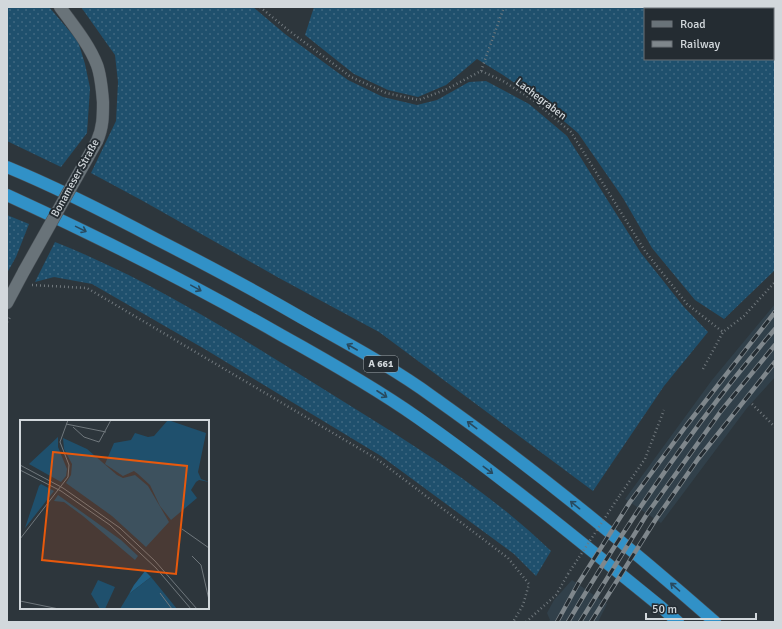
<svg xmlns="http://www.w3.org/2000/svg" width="782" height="629" font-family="Signika,sans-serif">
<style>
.built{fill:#31404a}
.grass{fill:url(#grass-dots);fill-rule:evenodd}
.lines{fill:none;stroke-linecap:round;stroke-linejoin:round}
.tertiary-casing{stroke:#4a5157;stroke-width:13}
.motorway-casing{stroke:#4a5157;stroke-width:13}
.path{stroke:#70787d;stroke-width:2.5;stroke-dasharray:1 3;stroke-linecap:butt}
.tertiary{stroke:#697379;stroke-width:12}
.motorway{stroke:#3191c7;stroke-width:12}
.rail-casing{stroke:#7f878c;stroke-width:4.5}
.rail{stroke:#242c32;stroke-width:3;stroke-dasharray:9;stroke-linecap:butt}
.tertiary-bridge-casing{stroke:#4a5157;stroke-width:13;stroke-linecap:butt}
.path-bridge{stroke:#70787d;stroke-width:2.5;stroke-dasharray:1 3;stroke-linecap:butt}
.tertiary-bridge{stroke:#697379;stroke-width:12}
.oneway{stroke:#284a5f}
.labels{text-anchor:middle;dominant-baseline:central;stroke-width:4;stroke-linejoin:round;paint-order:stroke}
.shield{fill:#242c32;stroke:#9ea4a9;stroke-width:1}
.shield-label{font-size:10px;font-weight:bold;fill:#d2d8dc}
.street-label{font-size:11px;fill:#d2d8dc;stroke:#242c32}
.inset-road{fill:none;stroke:#6f777c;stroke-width:1}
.view{fill:#e8590c;fill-opacity:0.15;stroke:#e8590c;stroke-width:2}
.inset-edge{fill:none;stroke:#d2d8dc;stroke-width:2}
</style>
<defs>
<pattern id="grass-dots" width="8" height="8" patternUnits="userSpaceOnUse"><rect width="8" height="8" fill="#1f506d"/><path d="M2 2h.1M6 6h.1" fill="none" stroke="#3f6881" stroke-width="1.8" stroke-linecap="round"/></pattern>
</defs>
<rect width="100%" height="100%" fill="#2d363c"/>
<g class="built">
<polygon points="775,304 775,377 747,408 661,523 625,499 712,380"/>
<polygon points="572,580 607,604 598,622 548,622 550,620 547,613 554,600"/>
</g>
<g class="grass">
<polygon points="7,7 49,7 78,41 85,64 90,88 87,133 61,167 7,141"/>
<polygon points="81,7 253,7 285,34 348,80 383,97 417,105 437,100 469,82 486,81 529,104 567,136 641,253 684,307 708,332 664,386 593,491 379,332 279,278 143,201 91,173 116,121 118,82 115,55"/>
<path d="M314,7H775V270L724,319L695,300L652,248L623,198L578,133L534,96L503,75L477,59L446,85L418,97L388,90L354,74L305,35ZM645,9H773V59H645Z"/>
<polygon points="7,215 29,224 16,257 7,273"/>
<path d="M55,242C151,280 238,336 325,390C403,439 484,486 551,551L536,576L514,554L381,456L208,351L92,284L54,277L35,282Z"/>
</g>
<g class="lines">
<defs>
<g id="tertiary">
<path d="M60,7C73,25 89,44 97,65C101,76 102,89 103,102C103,116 103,128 97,141"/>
<polyline points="7,303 24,271"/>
</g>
<g id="motorway">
<path d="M7,167C58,188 107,213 156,239C205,264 254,290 302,318C346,343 392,367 433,397C531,466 625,543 715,622"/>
<path d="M7,195C101,238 192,284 281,335C328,361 374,387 418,418C502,477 581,542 661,607L678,622"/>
</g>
</defs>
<use href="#tertiary" class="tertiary-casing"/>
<use href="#motorway" class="motorway-casing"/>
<g class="path">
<polyline points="260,7 288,30 351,77 386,93 419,100 447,89 481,71 503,81 533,100 571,132 645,251 687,304 723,332"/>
<polyline points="481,71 504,7"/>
<polyline points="32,285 87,288 377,459 508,558 529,584 523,605 513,622"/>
<polyline points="7,322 11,316"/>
<polyline points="703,369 723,332 744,316 775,282"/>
<polyline points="752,404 775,427"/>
<polyline points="620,495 645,459 664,410"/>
<polyline points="526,622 556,595 568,574"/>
</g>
<use href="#tertiary" class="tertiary"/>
<use href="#motorway" class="motorway"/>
<defs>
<g id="rail">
<polyline points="557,622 578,584 630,502 686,426 775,312"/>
<path d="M568,622C629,519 697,420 775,329"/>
<polyline points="580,622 647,514 721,411 775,345"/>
<polyline points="591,622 656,519 698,459 775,362"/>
</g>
</defs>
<use href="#rail" class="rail-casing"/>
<use href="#rail" class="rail"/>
<defs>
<polyline id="tertiary-bridge" points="24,271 97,141"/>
</defs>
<use href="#tertiary-bridge" class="tertiary-bridge-casing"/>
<polyline class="path-bridge" points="568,574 620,495"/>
<use href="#tertiary-bridge" class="tertiary-bridge"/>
</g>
<defs><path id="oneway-shaft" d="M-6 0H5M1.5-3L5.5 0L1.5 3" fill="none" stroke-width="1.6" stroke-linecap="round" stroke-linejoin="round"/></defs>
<g class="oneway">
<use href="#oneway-shaft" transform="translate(81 229) rotate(26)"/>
<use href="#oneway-shaft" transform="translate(196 288) rotate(29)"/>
<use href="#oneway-shaft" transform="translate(352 347) rotate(-150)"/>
<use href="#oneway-shaft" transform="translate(382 394) rotate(33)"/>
<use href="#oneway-shaft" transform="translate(472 425) rotate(-143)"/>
<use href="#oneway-shaft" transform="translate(488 470) rotate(37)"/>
<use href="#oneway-shaft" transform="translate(575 505) rotate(-141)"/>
<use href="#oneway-shaft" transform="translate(675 587) rotate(-139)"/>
</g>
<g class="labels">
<rect class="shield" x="364" y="356" width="34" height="16" rx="3"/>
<g class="shield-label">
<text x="381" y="364">A 661</text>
</g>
<g class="street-label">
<text transform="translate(541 99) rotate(37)">Lachegraben</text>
<text transform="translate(75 178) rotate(-61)">Bonameser Straße</text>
</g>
</g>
<g transform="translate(20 420)">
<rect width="189" height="189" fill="#2d363c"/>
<path d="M148,0L186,13L178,52L181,59L189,62L179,60L176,62L171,70L177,78L151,100L140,86L130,65L118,54L114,51L103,56L85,44L94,23L111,20L115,13L128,17L134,16ZM38,17V27L47,49L46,56L41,62L9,44ZM43,18L67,29L97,55L103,58L115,55L128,66L149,102L126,127L92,96L46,63L51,55L52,44L44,29ZM21,64L34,71L5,108L19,66ZM38,75L101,120L118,136L115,140L63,96L44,82L34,81ZM78,160L95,167L85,189H80L71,174Z" fill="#1f506d"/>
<path d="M125,151L131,157L109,174L114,165Z" fill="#226186"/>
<path d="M131,157L157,189H100L109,174Z" fill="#1f506d"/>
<path class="inset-road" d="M46,4L86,12M53,7L64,17L79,22L91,0M0,45L43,68L100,108L135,141L177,189M0,50L41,71L90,105L136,148L171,189M162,109L189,128M0,119L48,57L49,45L40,22L48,0M172,136L181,145L189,180M140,173L152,189M0,181L39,189"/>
<path class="view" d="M33,32L167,46L156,154L22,140Z"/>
<rect width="189" height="189" class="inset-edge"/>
</g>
<rect width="782" height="629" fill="none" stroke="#d2d8dc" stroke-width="16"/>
<rect x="644" y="8" width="130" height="52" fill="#242c32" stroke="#6a7176"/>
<rect x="652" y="21" width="20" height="6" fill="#697379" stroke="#6a7176"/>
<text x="680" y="28" font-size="12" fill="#d2d8dc">Road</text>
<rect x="652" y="41" width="20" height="6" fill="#7f878c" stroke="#6a7176"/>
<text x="680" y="48" font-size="12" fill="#d2d8dc">Railway</text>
<path d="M646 613v6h110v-6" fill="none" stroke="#d2d8dc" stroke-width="2"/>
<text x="652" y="613" font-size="12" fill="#d2d8dc" stroke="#242c32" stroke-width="3" paint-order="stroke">50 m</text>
</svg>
